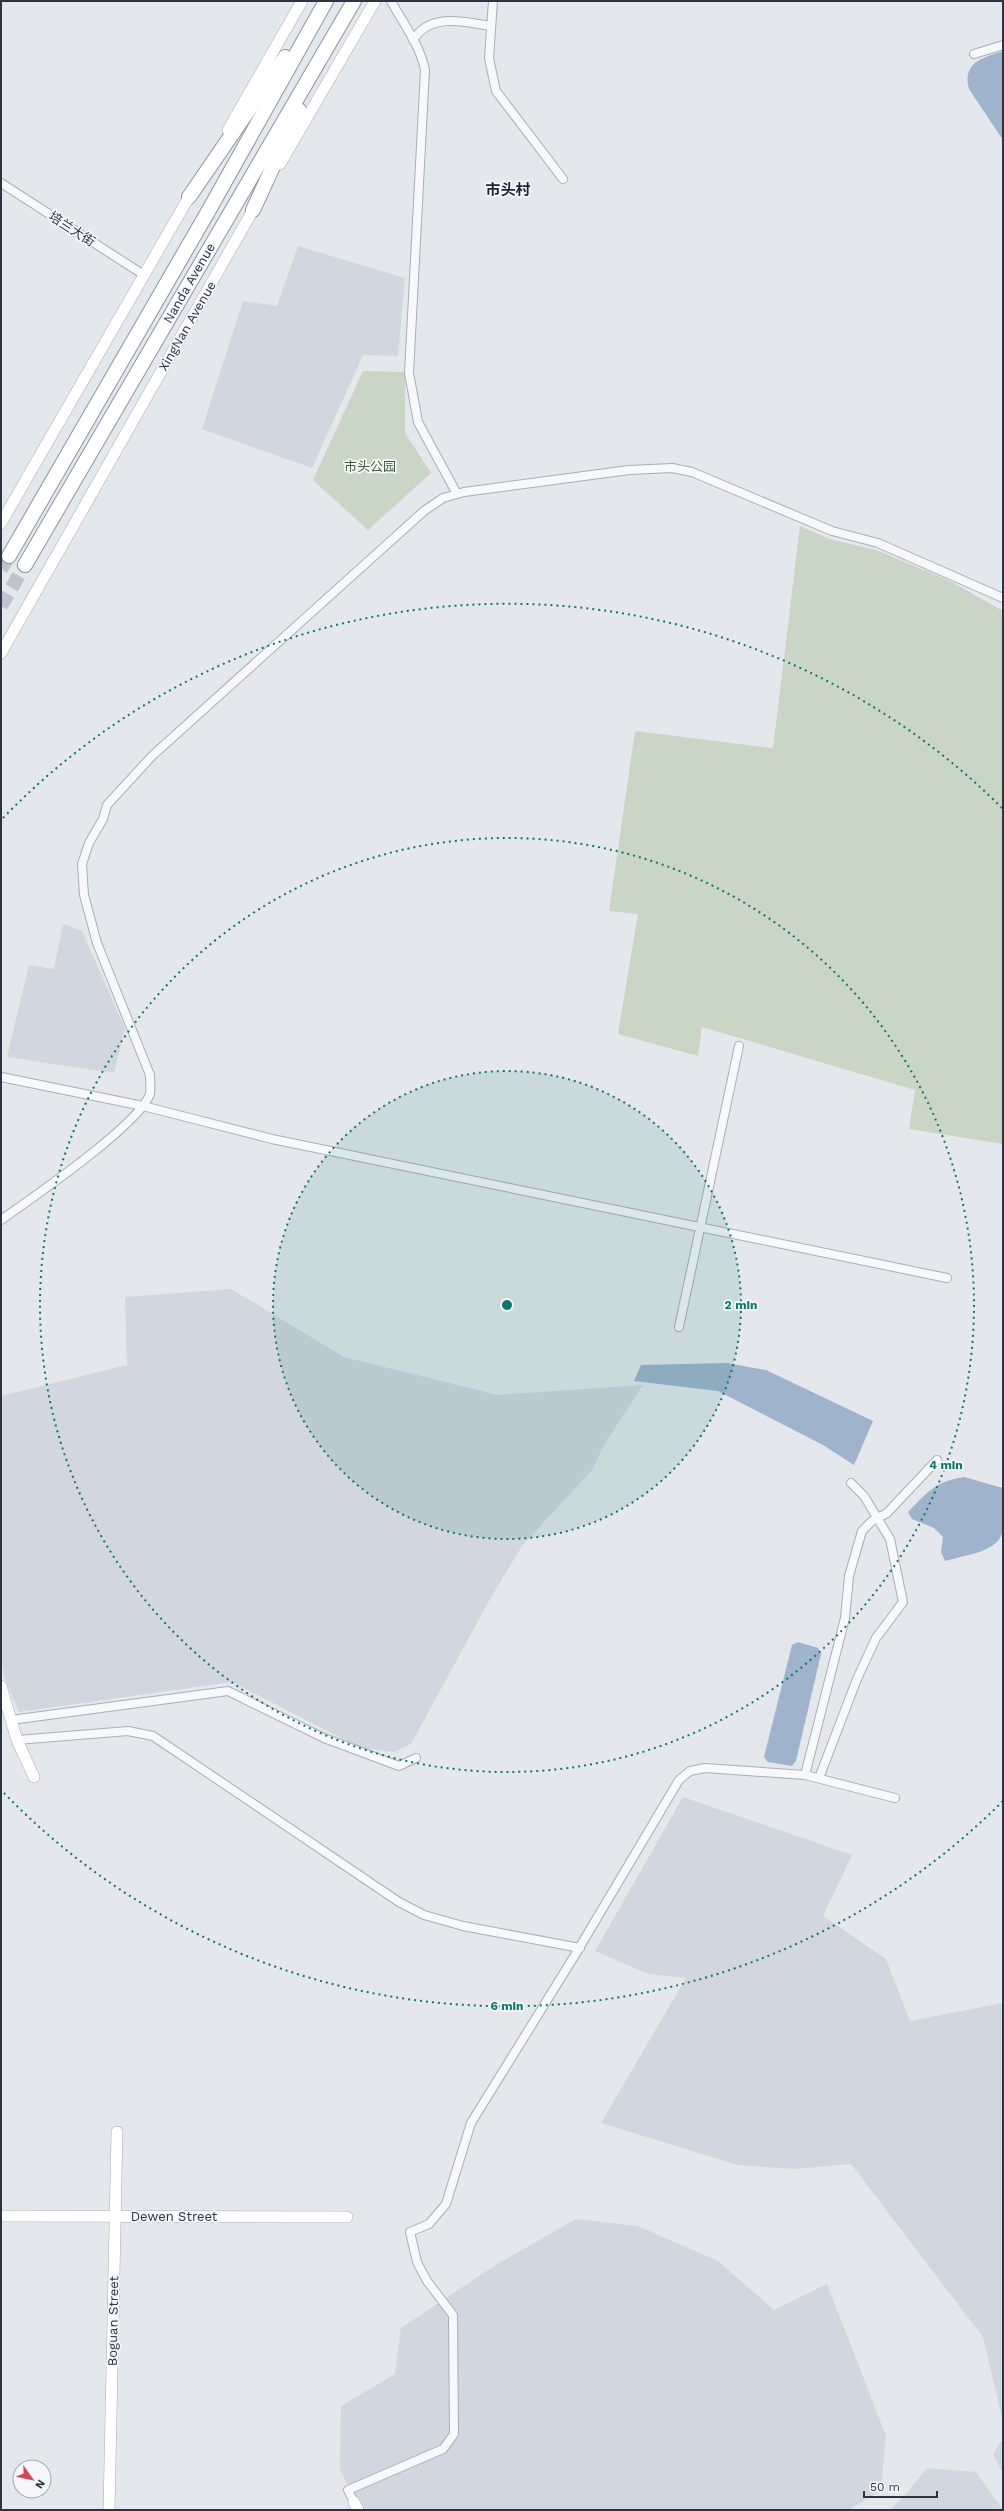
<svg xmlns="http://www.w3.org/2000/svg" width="1004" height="2511" font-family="'Work Sans','Noto Sans SC',sans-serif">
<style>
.built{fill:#d2d6de}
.green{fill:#c9d6c5}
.water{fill:#9fb4cc}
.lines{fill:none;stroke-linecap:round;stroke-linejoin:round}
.highway-tunnel{stroke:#bfc3cb;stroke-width:14;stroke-dasharray:14 7;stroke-linecap:butt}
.street-casing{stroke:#a9aeb7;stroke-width:10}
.secondary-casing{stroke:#a9aeb7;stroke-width:12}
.highway-casing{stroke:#8b94a3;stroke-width:16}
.street{stroke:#f7f8fa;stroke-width:8}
.secondary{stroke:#fff;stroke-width:11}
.highway{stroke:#fff;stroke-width:14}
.ring{fill:none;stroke:#0f766e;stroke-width:2;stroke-dasharray:2 4}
.labels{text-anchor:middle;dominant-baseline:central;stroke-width:3.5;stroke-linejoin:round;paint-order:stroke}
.street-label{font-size:13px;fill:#2b3445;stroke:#f4f6f9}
.park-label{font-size:13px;fill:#3f6138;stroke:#f4f6f9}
.quarter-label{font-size:15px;font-weight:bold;fill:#1d2536;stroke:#f4f6f9}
.centre{fill:#0f766e;stroke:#f4f6f9;stroke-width:2}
.ring-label{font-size:12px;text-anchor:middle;font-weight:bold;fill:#0f766e;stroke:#f4f6f9;stroke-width:3.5;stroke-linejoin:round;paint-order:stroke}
</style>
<rect width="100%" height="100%" fill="#e4e7ec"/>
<g class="built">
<polygon points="298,246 405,278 398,356 363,355 312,468 202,429 243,301 277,306"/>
<polygon points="63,924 82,931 125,1029 114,1073 7,1057 29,965 54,969"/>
<polygon points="231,1289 344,1357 498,1395 643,1385 604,1445 592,1470 522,1546 490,1599 411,1744 394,1752 361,1748 232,1682 19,1712 6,1682 1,1660 1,1396 127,1365 125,1297"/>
<polygon points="683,1797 852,1855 823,1916 886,1959 910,2021 1003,2003 1003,2422 983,2337 851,2164 795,2169 738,2165 601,2123 686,1978 648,1974 595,1951"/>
<polygon points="576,2219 638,2226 718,2261 774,2310 827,2284 886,2436 881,2490 849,2510 360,2510 340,2469 341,2406 395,2374 401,2328 494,2266"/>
<polygon points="1003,2438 1003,2473 993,2454"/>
<polygon points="927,2468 976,2472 1003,2510 890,2510 905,2495"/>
</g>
<g class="green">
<polygon points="363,371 405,372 405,433 431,473 368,530 313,480"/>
<polygon points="800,526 829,539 876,550 948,580 1003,611 1003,1144 909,1129 915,1090 702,1027 698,1056 618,1034 638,914 609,911 635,731 773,748"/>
</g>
<g class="water">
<path d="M1003,51V140L969,89C962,62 983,58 1003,51Z"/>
<polygon points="727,1363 766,1370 873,1421 854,1465 823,1445 718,1391 634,1381 641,1365"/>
<path d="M964,1477L1003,1488C1003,1501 1004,1517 1003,1530C999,1553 964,1555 945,1561L941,1552L943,1537L934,1528L912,1519L908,1512C928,1492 934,1482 964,1477Z"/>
<polygon points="798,1642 818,1648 821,1654 796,1761 792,1766 768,1762 764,1757 792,1645"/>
</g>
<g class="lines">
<g class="highway-tunnel">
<polyline points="1,569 9,556"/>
<polyline points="1,606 25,565"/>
</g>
<defs>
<g id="street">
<path d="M391,1C403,23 420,45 425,70L409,373L418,422L457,494"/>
<polyline points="493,1 489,58 496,91 563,179"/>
<path d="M413,40C431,12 463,22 491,26"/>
<polyline points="974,54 1003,45"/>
<polyline points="1,183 144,275"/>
<polyline points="1,1077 143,1106 272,1139 947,1278"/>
<path d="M1,1220C32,1198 139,1125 150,1094C151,1088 150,1081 150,1075L97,943L84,895L82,864L89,843L103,819L107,805L152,756L424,511L443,498L464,492L629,470L672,468L692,472L832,531L878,543L1003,598"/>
<polyline points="679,1327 739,1046"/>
<polyline points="11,1720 228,1691 324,1738 399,1766 416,1758"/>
<polyline points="17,1740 128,1731 153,1736 399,1902 424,1915 463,1926 580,1948"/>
<polyline points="805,1775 845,1618 849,1576 862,1531 872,1521 887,1513 937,1460"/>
<polyline points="819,1778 857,1679 876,1638 903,1602 890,1539 864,1496 851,1483"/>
<polyline points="354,2502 348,2490 443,2449 454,2434 453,2315 427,2281 417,2262 410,2232 429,2224 446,2204 471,2123 575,1955 679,1780 690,1771 705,1768 805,1775 895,1798"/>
</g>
<g id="secondary">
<polyline points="228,130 302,1"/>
<polyline points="280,164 375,1"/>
<polyline points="1,523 193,190"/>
<polyline points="1,653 257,203"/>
<polyline points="1,1686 17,1740 34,1777"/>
<polyline points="1,2216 347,2217"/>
<polyline points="354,2502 358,2510"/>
<polyline points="109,2510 117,2132"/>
</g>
<g id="highway">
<polyline points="189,197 285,57"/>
<polyline points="253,210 299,110"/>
<polyline points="9,556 209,210 326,1"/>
<polyline points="25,565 354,1"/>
</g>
</defs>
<use href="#street" class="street-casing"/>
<use href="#secondary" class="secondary-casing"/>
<use href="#highway" class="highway-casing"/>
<use href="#street" class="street"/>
<use href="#secondary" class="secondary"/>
<use href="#highway" class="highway"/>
</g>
<circle cx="507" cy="1305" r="234" fill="#0f766e" fill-opacity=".12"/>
<g class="ring">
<circle cx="507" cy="1305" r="234"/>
<circle cx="507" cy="1305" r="467"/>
<path d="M1003 1801A701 701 0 0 1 3 1792M3 818A701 701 0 0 1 1003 809"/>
</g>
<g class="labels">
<g class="street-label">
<text transform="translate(72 229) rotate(33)">培兰大街</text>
<text transform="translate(189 283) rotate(-60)">Nanda Avenue</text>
<text transform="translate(187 326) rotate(-60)">XingNan Avenue</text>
<text x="174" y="2216">Dewen Street</text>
<text transform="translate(113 2321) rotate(-89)">Boguan Street</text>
</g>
<g class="park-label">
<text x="370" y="466">市头公园</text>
</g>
<g class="quarter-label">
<text x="508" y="190">市头村</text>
</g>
</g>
<circle cx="507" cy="1305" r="6" class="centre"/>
<g class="ring-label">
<text x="741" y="1309">2 min</text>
<text x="946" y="1469">4 min</text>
<text x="507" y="2010">6 min</text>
</g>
<rect width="1004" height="2511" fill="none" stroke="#2b3445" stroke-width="4"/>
<g transform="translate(32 2479) rotate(123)"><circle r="19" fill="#f4f6f9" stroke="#a4a8b1"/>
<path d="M0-3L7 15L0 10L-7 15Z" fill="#d1495b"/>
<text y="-6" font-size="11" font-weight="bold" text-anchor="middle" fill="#2b3445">N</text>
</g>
<path d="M864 2491v6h73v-6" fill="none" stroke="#2b3445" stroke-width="2"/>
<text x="870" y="2491" font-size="12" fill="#2b3445" stroke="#f4f6f9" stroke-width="3" paint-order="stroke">50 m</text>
</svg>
